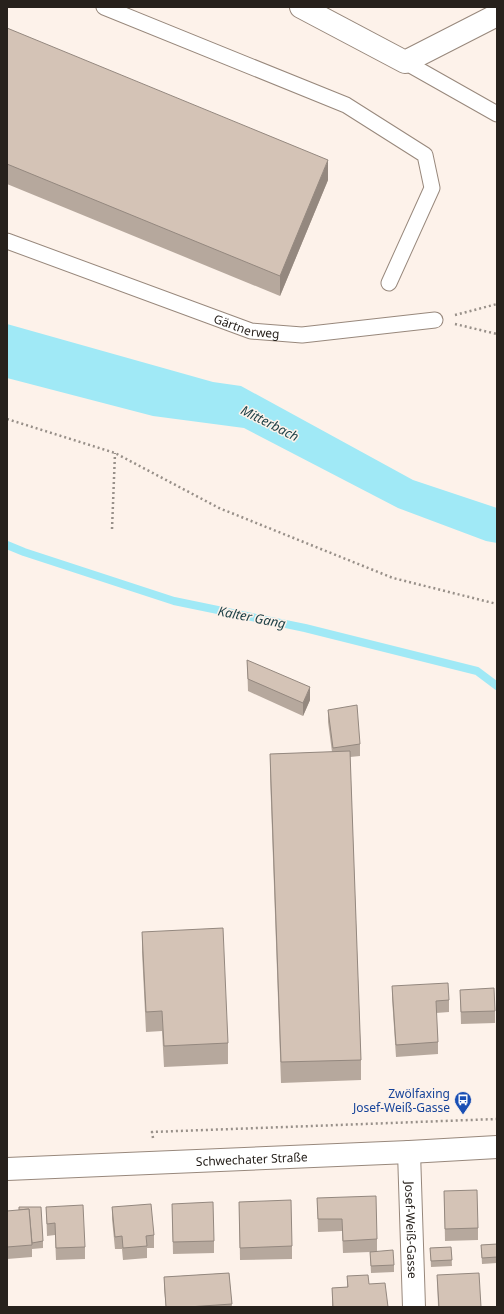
<svg xmlns="http://www.w3.org/2000/svg" width="504" height="1314" font-family="'Noto Sans',sans-serif">
<style>
.water{fill:#a0e9f6}
.lines{fill:none;stroke-linecap:round;stroke-linejoin:round}
.stream{stroke:#a0e9f6;stroke-width:8}
.lane-casing{stroke:#98887c;stroke-width:17}
.street-casing{stroke:#98887c;stroke-width:24}
.secondary-casing{stroke:#98887c;stroke-width:24}
.path{stroke:#989089;stroke-width:2.5;stroke-dasharray:2 3;stroke-linecap:butt}
.lane{stroke:#fff;stroke-width:15}
.street{stroke:#fff;stroke-width:22}
.secondary{stroke:#fff;stroke-width:22}
.wall{fill:#b6a89d}
.shaded-wall{fill:#94887f}
.building{fill:#d4c3b6;stroke:#94887f}
.labels{text-anchor:middle;dominant-baseline:central;stroke-width:3;stroke-linejoin:round;paint-order:stroke}
.street-label{font-size:12px;fill:#27211c;stroke:#fdf2ea}
.transit-label{font-size:12px;fill:#164399;stroke:#fdf2ea;text-anchor:end}
.water-label{font-size:13px;font-style:italic;fill:#1a3d43;stroke:#fdf2ea}
</style>
<rect width="100%" height="100%" fill="#fdf2ea"/>
<polygon class="water" points="7,324 213,382 241,386 413,480 497,508 497,543 486,541 398,508 244,428 153,416 7,378"/>
<g class="lines">
<polyline class="stream" points="7,545 24,552 174,601 305,628 477,671 497,686"/>
<defs>
<g id="lane">
<polyline points="104,7 346,105 425,155 432,188 389,283"/>
<polyline points="405,62 497,114"/>
<path id="s1" d="M7,241L251,331L302,335L435,320"/>
</g>
<g id="street">
<polyline points="301,7 405,62 497,15"/>
<path id="s2" d="M409,1152L414,1307"/>
</g>
<g id="secondary">
<path id="s3" d="M7,1169L409,1152L497,1147"/>
</g>
</defs>
<use href="#lane" class="lane-casing"/>
<use href="#street" class="street-casing"/>
<use href="#secondary" class="secondary-casing"/>
<g class="path">
<polyline points="455,315 497,304"/>
<polyline points="455,324 497,334"/>
<polyline points="7,419 115,453 219,508 393,578 497,604"/>
<polyline points="112,529 115,453"/>
<polyline points="153,1138 152,1132 497,1119"/>
</g>
<use href="#lane" class="lane"/>
<use href="#street" class="street"/>
<use href="#secondary" class="secondary"/>
</g>
<g class="wall">
<polygon points="7,28 328,180 280,296 7,184"/>
<polygon points="247,660 310,700 303,716 248,691"/>
<polygon points="328,710 360,744 360,756 350,757 361,1060 361,1080 281,1083 270,775 270,754 332,752 328,722"/>
<polygon points="142,932 228,1043 228,1064 164,1067 162,1031 146,1032 142,952"/>
<polygon points="392,986 449,1000 449,1012 436,1013 438,1042 438,1054 396,1057 392,998"/>
<polygon points="460,990 495,1011 495,1023 461,1024"/>
<polygon points="444,1191 478,1228 478,1240 445,1241"/>
<polygon points="317,1198 377,1239 377,1251 394,1265 394,1272 371,1273 370,1252 343,1253 342,1231 318,1232"/>
<polygon points="239,1202 292,1246 292,1259 240,1260"/>
<polygon points="172,1204 214,1241 214,1253 173,1254"/>
<polygon points="46,1207 85,1247 85,1259 56,1260 55,1235 47,1236"/>
<polygon points="112,1207 154,1235 154,1248 147,1248 147,1258 123,1260 122,1249 115,1249 112,1219"/>
<polygon points="7,1211 43,1241 43,1248 32,1249 32,1257 7,1259"/>
<polygon points="497,1244 497,1263 482,1264 481,1245"/>
<polygon points="451,1247 452,1266 431,1267 430,1248"/>
<polygon points="229,1273 232,1307 166,1307 164,1289 164,1277"/>
<polygon points="437,1275 481,1307 438,1307"/>
<polygon points="347,1276 369,1284 388,1307 332,1307 332,1288 347,1287"/>
</g>
<g class="shaded-wall">
<polygon points="328,160 328,180 280,296 280,276"/>
<polygon points="310,687 310,700 303,716 303,703"/>
</g>
<g class="building">
<polygon points="7,28 328,160 280,276 7,164"/>
<polygon points="247,660 310,687 303,703 248,679"/>
<polygon points="357,705 360,744 333,748 328,710"/>
<polygon points="350,751 361,1060 281,1062 270,754"/>
<polygon points="223,928 228,1043 164,1046 162,1011 146,1012 142,932"/>
<polygon points="448,983 449,1000 436,1001 438,1042 396,1045 392,986"/>
<polygon points="494,988 495,1011 461,1012 460,990"/>
<polygon points="477,1190 478,1228 445,1229 444,1191"/>
<polygon points="376,1196 377,1239 343,1241 342,1219 318,1219 317,1198"/>
<polygon points="291,1200 292,1246 240,1248 239,1202"/>
<polygon points="213,1202 214,1241 173,1242 172,1204"/>
<polygon points="151,1204 154,1235 146,1236 147,1246 123,1248 122,1236 115,1237 112,1207"/>
<polygon points="83,1205 85,1247 56,1248 55,1223 47,1224 46,1207"/>
<polygon points="19,1207 41,1207 43,1241 32,1243 29,1209 19,1210"/>
<polygon points="29,1209 32,1245 7,1247 7,1211"/>
<polygon points="497,1244 497,1257 482,1258 481,1245"/>
<polygon points="451,1247 452,1260 431,1261 430,1248"/>
<polygon points="393,1250 394,1265 371,1266 370,1252"/>
<polygon points="229,1273 232,1304 188,1307 166,1307 164,1277"/>
<polygon points="479,1273 481,1307 439,1307 437,1275"/>
<polygon points="368,1275 369,1284 385,1283 388,1307 333,1307 332,1288 348,1287 347,1276"/>
</g>
<defs>
<symbol id="bus-pin" viewBox="-11 -11 22 30"><path d="M0 17L-7.5 6A9.5 9.5 0 1 1 7.5 6Z" fill="#1a4fb4" stroke="#fdf2ea"/><path d="M-5-6H5V4H4V6H2V4H-2V6H-4V4H-5ZM-3.5-4V0h7V-4ZM-3.5 1.2v1.5H-2V1.2ZM2 1.2v1.5H3.5V1.2Z" fill="#fff"/></symbol>
</defs>
<g fill-rule="evenodd">
<use href="#bus-pin" x="453" y="1090" width="20" height="27"/>
</g>
<g class="labels">
<g class="street-label">
<text stroke="none"><textPath href="#s1" startOffset="255">Gärtnerweg</textPath></text>
<text stroke="none"><textPath href="#s3" startOffset="245">Schwechater Straße</textPath></text>
<text stroke="none"><textPath href="#s2" startOffset="78">Josef-Weiß-Gasse</textPath></text>
</g>
<g class="transit-label">
<text x="450" y="1093">Zwölfaxing<tspan x="450" dy="14">Josef-Weiß-Gasse</tspan></text>
</g>
<g class="water-label">
<text transform="translate(270 423) rotate(27)">Mitterbach</text>
<text transform="translate(252 617) rotate(11)">Kalter Gang</text>
</g>
</g>
<rect width="504" height="1314" fill="none" stroke="#27211c" stroke-width="16"/>
</svg>
